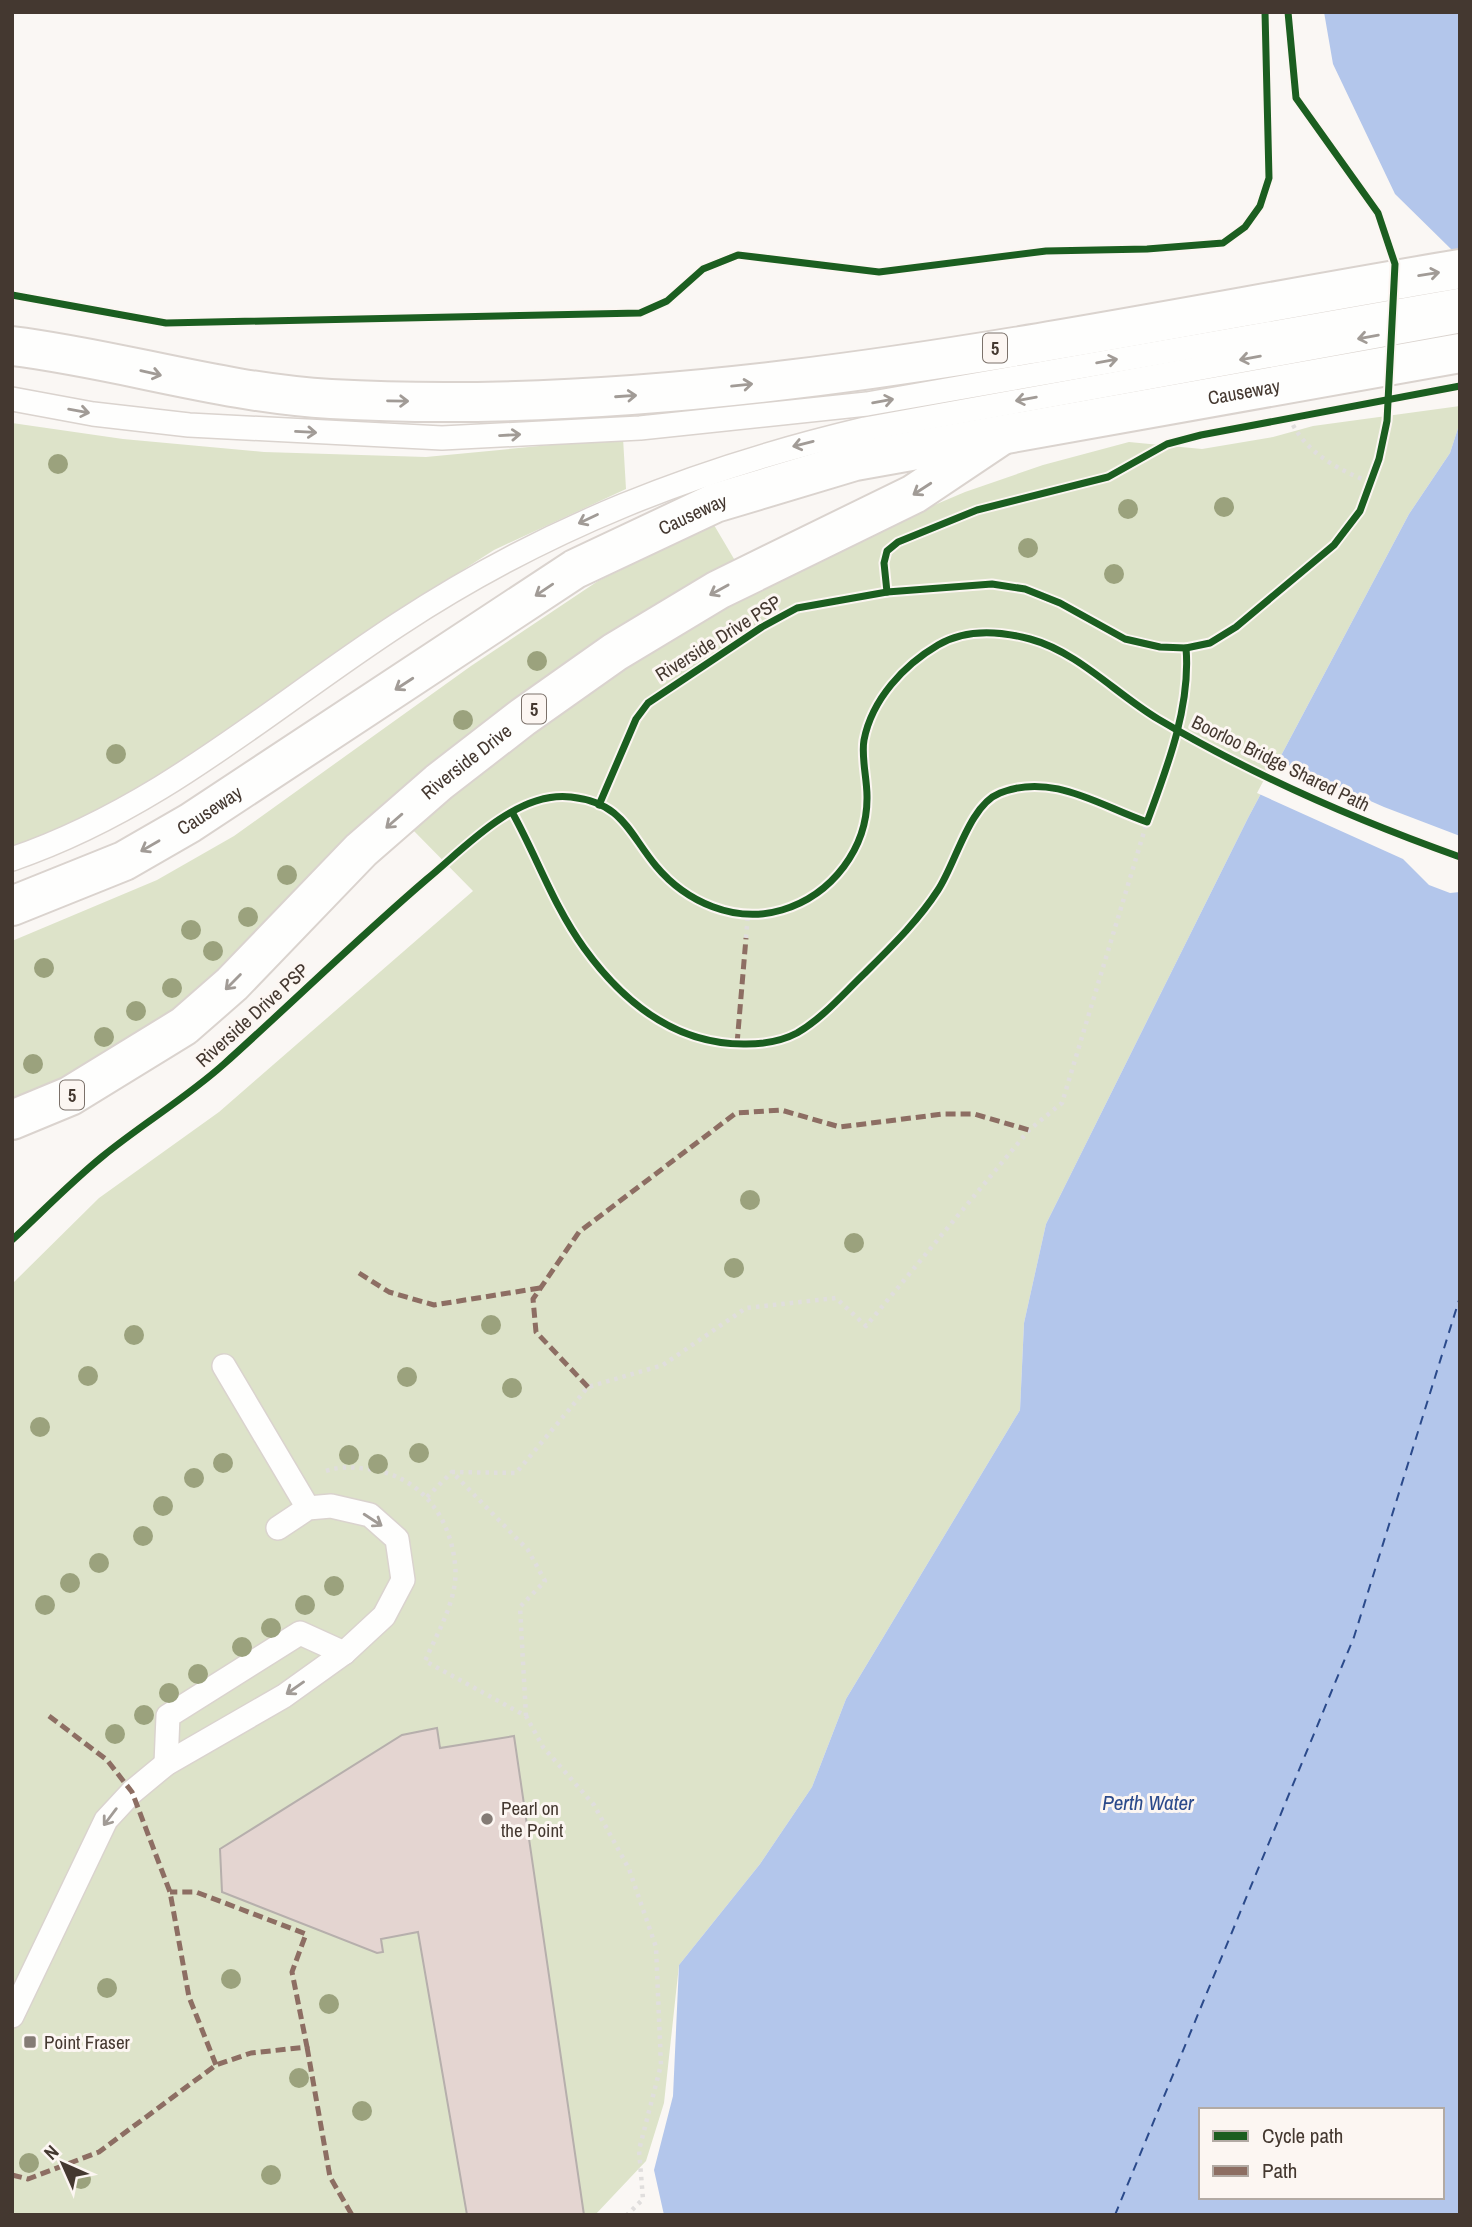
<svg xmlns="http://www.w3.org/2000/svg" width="1472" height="2227" font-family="'Archivo Narrow',sans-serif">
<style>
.green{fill:#dde3c9}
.water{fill:#b3c6eb;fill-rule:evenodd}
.pier{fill:#faf7f4}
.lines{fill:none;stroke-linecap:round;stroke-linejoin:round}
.ferry{stroke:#2b4a8b;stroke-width:2;stroke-dasharray:9 7;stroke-linecap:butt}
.building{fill:#e4d5d1;stroke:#b6afac;stroke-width:2}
.lane-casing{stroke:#dad3ce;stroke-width:26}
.primary-casing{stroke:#dad3ce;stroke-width:42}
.highway-casing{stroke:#dad3ce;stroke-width:42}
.path{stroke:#e0dedd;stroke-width:4.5;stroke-dasharray:3.5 5;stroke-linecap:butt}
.lane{stroke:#fefefd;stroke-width:23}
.primary{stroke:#fefefd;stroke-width:38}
.highway{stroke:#fefefd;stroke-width:38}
.quiet{stroke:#8d6e63;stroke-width:5;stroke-dasharray:10 5;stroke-linecap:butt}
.cycleway-casing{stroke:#fcf6f2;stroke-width:11}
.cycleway{stroke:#1b5e20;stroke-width:7}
.tree{fill:#9ba27d}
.oneway{stroke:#a19b96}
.poi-dot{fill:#847b75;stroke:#fcf6f2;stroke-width:2.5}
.labels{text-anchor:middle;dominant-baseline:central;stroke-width:6;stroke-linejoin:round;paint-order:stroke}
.shield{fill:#fcf6f2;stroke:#7b716a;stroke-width:2}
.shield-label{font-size:18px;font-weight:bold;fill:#443830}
.street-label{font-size:19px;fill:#443830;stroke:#fcf6f2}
.poi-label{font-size:19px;fill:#443830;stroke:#fcf6f2;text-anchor:start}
.water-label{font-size:21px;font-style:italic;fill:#2b4a8b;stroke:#fcf6f2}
</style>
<rect width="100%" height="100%" fill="#faf7f4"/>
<g class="green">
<polygon points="1460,406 1460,422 1450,453 1409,514 1248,818 1046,1224 1024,1323 1020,1410 846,1699 812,1787 760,1864 679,1965 664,2103 646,2161 595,2215 12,2215 12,1284 99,1198 219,1112 473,891 411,828 568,705 724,607 871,532 965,492 1043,465 1129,442 1202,449 1273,437 1313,426"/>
<polygon points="12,423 123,439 264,452 426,457 623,438 626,489 494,550 363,634 172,773 58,830 12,846"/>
<polygon points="714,525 737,564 169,1021 68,1076 12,1100 12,941 157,880 234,836 471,666 598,581"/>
</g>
<g class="water">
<polygon points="1324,12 1460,12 1460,343 1452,250 1395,194 1333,64"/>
<path d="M1460,422V2215H664L654,2170L673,2096L679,1965L760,1864L812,1787L846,1699L1020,1410L1024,1323L1046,1224L1248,818L1409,514L1450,453ZM1201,2110H1442V2197H1201Z"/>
</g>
<polygon class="pier" points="1275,759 1384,807 1460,836 1460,892 1450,893 1429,885 1403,859 1257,793"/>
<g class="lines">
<polyline class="ferry" points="1115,2215 1354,1637 1460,1297"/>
</g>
<polygon class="building" points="437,1728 440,1748 514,1736 584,2215 467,2215 418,1932 381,1939 383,1952 377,1953 222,1892 220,1849 402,1735"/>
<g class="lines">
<defs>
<g id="lane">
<polyline points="12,399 93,414 189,425 442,438 640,428 867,404 1460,300"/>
<path d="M12,859C161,808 270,708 399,624C545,528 696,469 865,429L1460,321"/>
<polyline points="224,1366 308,1508"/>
<polyline points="166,1764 168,1716 300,1633 344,1653"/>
<polyline points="12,2016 106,1820 132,1792 166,1764 284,1696 344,1653 384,1616 403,1580 397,1539 370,1515 331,1506 308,1508 278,1528"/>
</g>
<g id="primary">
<path id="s1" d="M12,1120L70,1096L184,1026L232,984L361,850L439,782L523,717L615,652L718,590L914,494L999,437"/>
</g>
<g id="highway">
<path d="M12,346C119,359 222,393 331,399C711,420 1087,331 1460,269"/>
<path id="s2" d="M12,906L124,861L190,823L575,569L715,503L855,461L1460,353"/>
</g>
</defs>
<use href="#lane" class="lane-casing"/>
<use href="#primary" class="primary-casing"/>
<use href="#highway" class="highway-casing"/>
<g class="path">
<path d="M1293,425C1309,455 1341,471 1372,483"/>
<polyline points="746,938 748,913"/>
<path d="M326,1471C341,1466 352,1467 368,1469C418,1475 450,1514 455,1564C459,1598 438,1631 425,1661L526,1716L543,1747L594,1805L629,1869L656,1947L661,2065L639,2150L643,2199L627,2215"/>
<polyline points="427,1497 452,1472"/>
<polyline points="526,1716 520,1607 545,1581 528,1550 452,1472 516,1473 588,1387 663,1365 746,1308 836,1298 866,1326 1029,1130 1062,1103 1147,822"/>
</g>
<use href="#lane" class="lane"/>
<use href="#primary" class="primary"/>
<use href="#highway" class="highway"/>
<g class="quiet">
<polyline points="737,1044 746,938"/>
<polyline points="359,1273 389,1292 434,1305 540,1288"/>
<polyline points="588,1387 536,1332 533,1299 579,1232 736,1113 781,1110 840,1127 943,1114 974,1114 1029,1130"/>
<polyline points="49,1716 107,1760 132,1792 170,1892 189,1997 216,2065"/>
<polyline points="307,2047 330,2177 352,2215"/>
<polyline points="12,2175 28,2179 99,2152 216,2065 251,2053 307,2047 292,1972 306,1934 196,1892 170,1892"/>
</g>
<defs>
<g id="cycleway">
<polyline points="12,295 166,323 640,313 667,301 703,269 738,255 879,272 1046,251 1147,249 1223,243 1245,227 1260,206 1269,178 1265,12"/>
<polyline points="887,592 884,563 887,551 898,542 977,510 1108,477 1167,444 1201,435 1460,386"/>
<polyline points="599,805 636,719 648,703 762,627 797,608 887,592 992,584 1025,589 1060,603 1125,639 1160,647 1186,648 1210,643 1236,627 1334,545 1360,511 1379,459 1387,421 1395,264 1378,213 1296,98 1288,12"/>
<path d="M512,812C537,857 553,905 584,948C623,1002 676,1045 746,1044C762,1044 782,1041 797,1033C823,1018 843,994 865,973C891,947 918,921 938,890C956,863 969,805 1000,793C1052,772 1100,806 1147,822C1167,768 1191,706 1186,648"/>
<path d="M12,1240C42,1212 71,1182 103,1156C142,1124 186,1098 224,1064C292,1003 357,939 427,879C451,859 474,836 500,819C521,805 546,794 571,797C623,803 628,832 656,866C686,902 735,924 782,910C832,895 868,848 867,796C867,778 861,757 864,740C872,699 904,665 938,645C965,629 1000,631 1030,639C1078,652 1116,694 1158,719C1254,776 1356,820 1460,857"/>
</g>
</defs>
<use href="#cycleway" class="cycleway-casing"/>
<use href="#cycleway" class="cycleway"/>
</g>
<g class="tree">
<circle cx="58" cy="464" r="10"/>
<circle cx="1224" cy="507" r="10"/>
<circle cx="1128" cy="509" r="10"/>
<circle cx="1028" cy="548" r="10"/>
<circle cx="1114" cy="574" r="10"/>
<circle cx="537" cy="661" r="10"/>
<circle cx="463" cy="720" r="10"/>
<circle cx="116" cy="754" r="10"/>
<circle cx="287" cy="875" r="10"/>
<circle cx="248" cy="917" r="10"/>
<circle cx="191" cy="930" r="10"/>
<circle cx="213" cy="951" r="10"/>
<circle cx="44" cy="968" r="10"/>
<circle cx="172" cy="988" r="10"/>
<circle cx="136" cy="1011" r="10"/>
<circle cx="104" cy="1037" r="10"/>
<circle cx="33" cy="1064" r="10"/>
<circle cx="750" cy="1200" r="10"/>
<circle cx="854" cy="1243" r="10"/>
<circle cx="734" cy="1268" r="10"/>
<circle cx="491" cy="1325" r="10"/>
<circle cx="134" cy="1335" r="10"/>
<circle cx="88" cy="1376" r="10"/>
<circle cx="407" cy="1377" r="10"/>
<circle cx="512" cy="1388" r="10"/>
<circle cx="40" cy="1427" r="10"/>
<circle cx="419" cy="1453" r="10"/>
<circle cx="349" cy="1455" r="10"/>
<circle cx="223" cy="1463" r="10"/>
<circle cx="378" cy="1464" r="10"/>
<circle cx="194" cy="1478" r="10"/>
<circle cx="163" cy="1506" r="10"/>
<circle cx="143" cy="1536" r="10"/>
<circle cx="99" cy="1563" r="10"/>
<circle cx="70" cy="1583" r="10"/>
<circle cx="334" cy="1586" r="10"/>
<circle cx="45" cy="1605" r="10"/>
<circle cx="305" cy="1605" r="10"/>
<circle cx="271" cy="1628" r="10"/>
<circle cx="242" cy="1647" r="10"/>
<circle cx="198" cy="1674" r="10"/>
<circle cx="169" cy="1693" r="10"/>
<circle cx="144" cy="1715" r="10"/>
<circle cx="115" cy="1734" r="10"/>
<circle cx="231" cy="1979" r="10"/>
<circle cx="107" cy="1988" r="10"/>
<circle cx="329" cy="2004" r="10"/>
<circle cx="299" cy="2078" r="10"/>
<circle cx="362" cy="2111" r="10"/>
<circle cx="29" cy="2163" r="10"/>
<circle cx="271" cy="2175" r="10"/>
<circle cx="81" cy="2179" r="10"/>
</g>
<defs><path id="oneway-shaft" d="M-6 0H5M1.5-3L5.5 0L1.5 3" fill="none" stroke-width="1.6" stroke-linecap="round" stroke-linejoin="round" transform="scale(1.75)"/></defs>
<g class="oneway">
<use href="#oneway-shaft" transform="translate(1429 274) rotate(-9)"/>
<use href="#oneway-shaft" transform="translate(1368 337) rotate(170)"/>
<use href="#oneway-shaft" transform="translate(1250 358) rotate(170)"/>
<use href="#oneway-shaft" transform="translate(1107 361) rotate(-10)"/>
<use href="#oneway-shaft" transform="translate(151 373) rotate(13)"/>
<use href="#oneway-shaft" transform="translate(742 385) rotate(-6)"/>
<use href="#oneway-shaft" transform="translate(626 396) rotate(-4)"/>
<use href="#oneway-shaft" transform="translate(1026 399) rotate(170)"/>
<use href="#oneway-shaft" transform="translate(398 401) rotate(1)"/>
<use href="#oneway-shaft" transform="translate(883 401) rotate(-10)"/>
<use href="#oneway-shaft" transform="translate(79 411) rotate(10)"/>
<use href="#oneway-shaft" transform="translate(306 432) rotate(3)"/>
<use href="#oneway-shaft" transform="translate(510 435) rotate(-3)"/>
<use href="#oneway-shaft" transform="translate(803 444) rotate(166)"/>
<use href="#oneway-shaft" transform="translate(922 489) rotate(147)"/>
<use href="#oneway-shaft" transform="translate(588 519) rotate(155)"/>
<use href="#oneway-shaft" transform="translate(544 590) rotate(146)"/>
<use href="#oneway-shaft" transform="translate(719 590) rotate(151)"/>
<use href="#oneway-shaft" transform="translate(404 684) rotate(147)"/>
<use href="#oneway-shaft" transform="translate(394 821) rotate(139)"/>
<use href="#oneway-shaft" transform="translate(150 846) rotate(150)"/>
<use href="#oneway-shaft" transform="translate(233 982) rotate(135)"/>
<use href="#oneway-shaft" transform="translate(373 1520) rotate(33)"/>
<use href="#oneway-shaft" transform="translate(295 1688) rotate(145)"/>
<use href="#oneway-shaft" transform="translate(110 1817) rotate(127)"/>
</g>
<g class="poi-dot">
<circle cx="487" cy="1819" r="7"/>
<rect x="23" y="2035" width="14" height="14" rx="3.5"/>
</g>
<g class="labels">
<g class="shield">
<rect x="983" y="333.5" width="24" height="29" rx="5"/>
<rect x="522" y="694.5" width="24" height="29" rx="5"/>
<rect x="60" y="1080.5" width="24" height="29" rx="5"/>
</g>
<g class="shield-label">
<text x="995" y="348">5</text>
<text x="534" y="709">5</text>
<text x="72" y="1095">5</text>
</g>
<g class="street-label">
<text stroke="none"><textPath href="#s2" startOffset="1354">Causeway</textPath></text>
<text stroke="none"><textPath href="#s2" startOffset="788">Causeway</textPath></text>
<text transform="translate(718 638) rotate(-32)">Riverside Drive PSP</text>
<text stroke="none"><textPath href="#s1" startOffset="584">Riverside Drive</textPath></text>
<text transform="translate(1281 763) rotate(26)">Boorloo Bridge Shared Path</text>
<text stroke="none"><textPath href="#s2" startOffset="220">Causeway</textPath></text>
<text transform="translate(252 1015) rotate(-42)">Riverside Drive PSP</text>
</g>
<g class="poi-label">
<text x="501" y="1808">Pearl on<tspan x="501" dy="22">the Point</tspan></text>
<text x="44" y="2042">Point Fraser</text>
</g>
<g class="water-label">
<text x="1148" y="1802">Perth Water</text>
</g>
</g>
<rect width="1472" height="2227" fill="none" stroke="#443830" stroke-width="28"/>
<rect x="1199" y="2108" width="245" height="91" fill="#fcf6f2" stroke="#b2aaa4" stroke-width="2"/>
<rect x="1213" y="2131" width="35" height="10" fill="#1b5e20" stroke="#b2aaa4" stroke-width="2"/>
<text x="1262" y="2143" font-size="21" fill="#443830">Cycle path</text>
<rect x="1213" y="2166" width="35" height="10" fill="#8d6e63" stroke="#b2aaa4" stroke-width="2"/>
<text x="1262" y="2178" font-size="21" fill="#443830">Path</text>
<g transform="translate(63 2164) rotate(315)" stroke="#fcf6f2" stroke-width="5" paint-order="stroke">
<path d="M0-5L12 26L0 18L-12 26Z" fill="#443830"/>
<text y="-10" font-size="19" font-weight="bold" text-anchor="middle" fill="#443830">N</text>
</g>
</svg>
